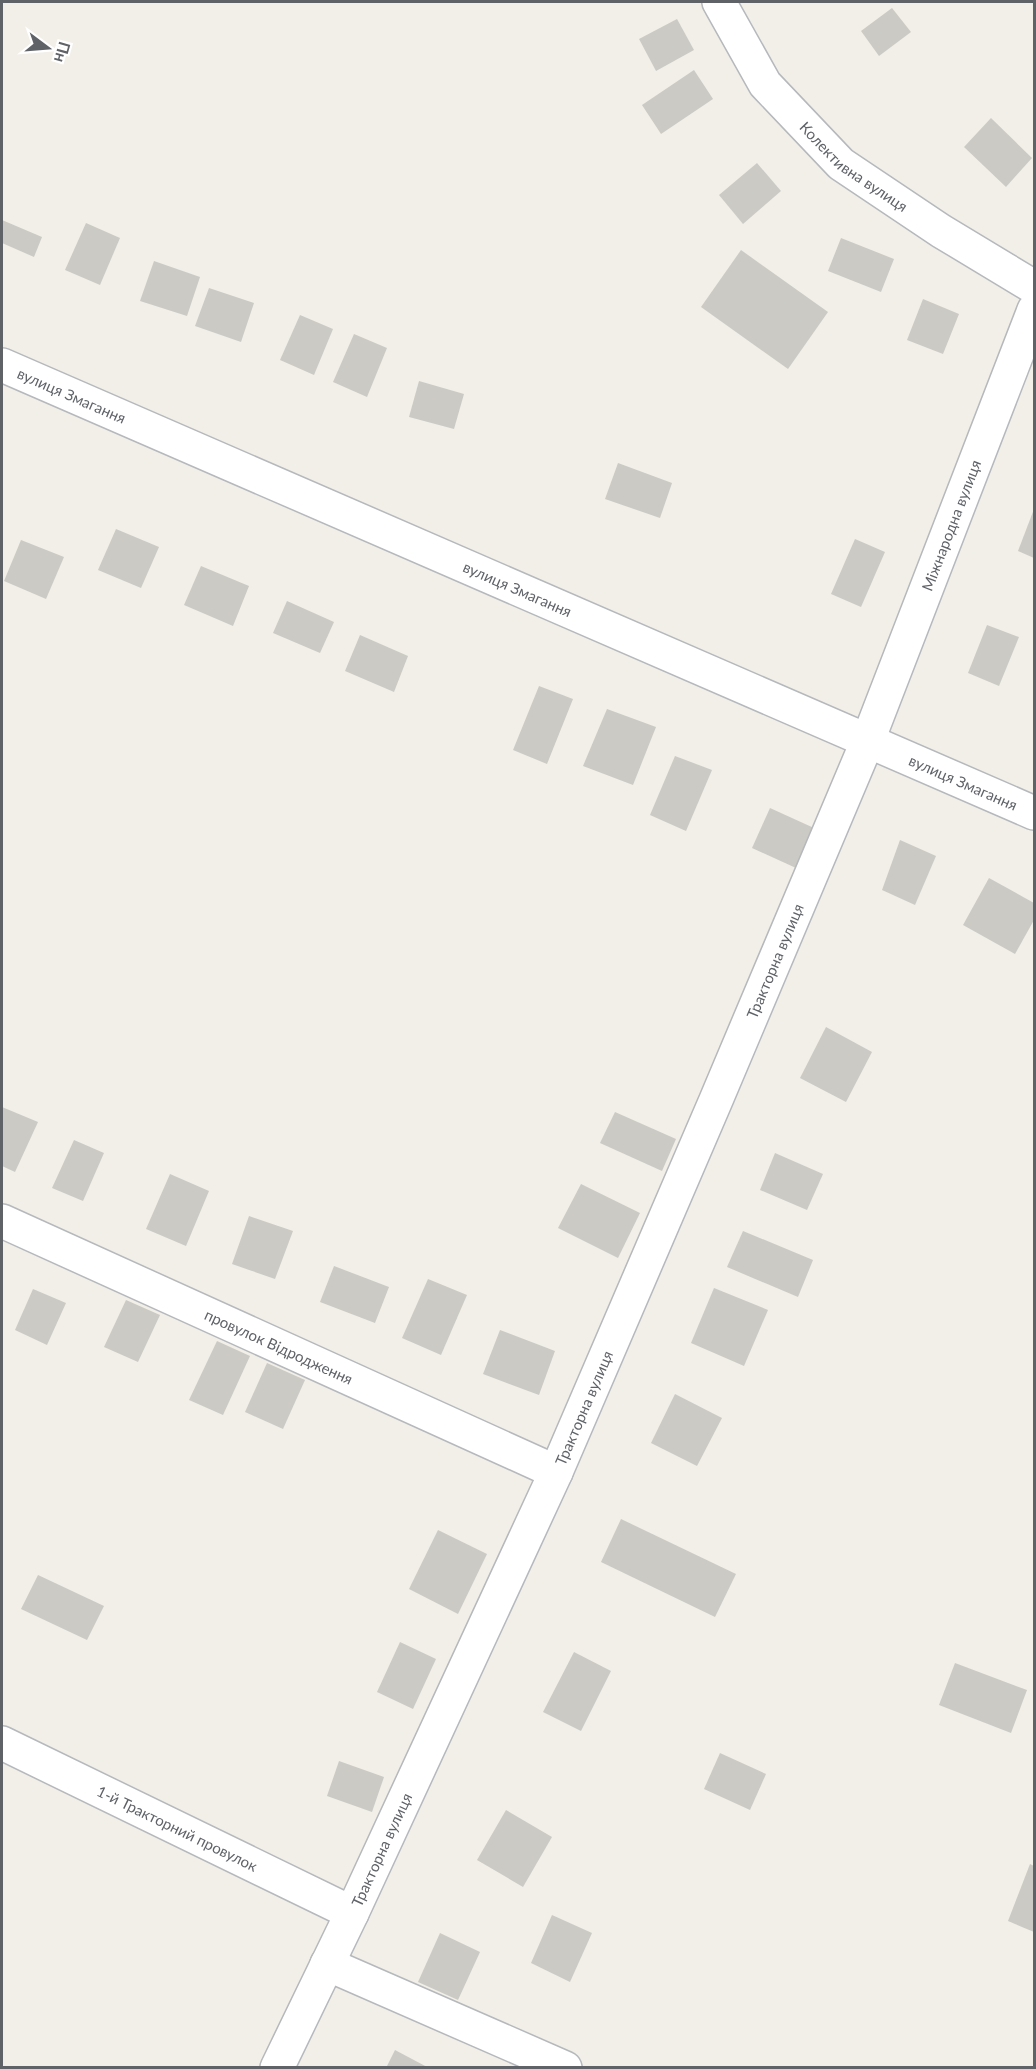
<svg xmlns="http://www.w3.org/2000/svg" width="1036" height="2069" font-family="Lato,sans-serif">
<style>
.building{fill:#cccac5}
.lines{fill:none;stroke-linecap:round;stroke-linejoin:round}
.minor-casing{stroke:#b5b8bc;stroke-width:36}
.minor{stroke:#fff;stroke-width:33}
.labels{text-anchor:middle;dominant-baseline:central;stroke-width:5;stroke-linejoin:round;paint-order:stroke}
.street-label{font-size:15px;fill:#5f6368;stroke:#fff}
</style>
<rect width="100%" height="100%" fill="#f1efe8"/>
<g class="building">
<polygon points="892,8 911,32 879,56 861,31"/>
<polygon points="677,19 694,50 656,71 639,39"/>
<polygon points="694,70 713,99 661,134 642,105"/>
<polygon points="991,118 1032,158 1006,187 964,147"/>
<polygon points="757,163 781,191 743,224 719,195"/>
<polygon points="2,220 42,237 34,257 2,243"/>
<polygon points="86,223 120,238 100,285 65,270"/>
<polygon points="841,238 894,259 881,292 828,271"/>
<polygon points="741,250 828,312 788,369 701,307"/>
<polygon points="154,261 200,277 187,316 140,301"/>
<polygon points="209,288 254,303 241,342 195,326"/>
<polygon points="923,299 959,314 943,354 907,340"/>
<polygon points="300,315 333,329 314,375 280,360"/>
<polygon points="354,334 387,348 367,397 333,382"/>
<polygon points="419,381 464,394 454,429 409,417"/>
<polygon points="618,463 672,483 660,518 605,499"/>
<polygon points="1034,509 1034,558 1018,551"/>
<polygon points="116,529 159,547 141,588 98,570"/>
<polygon points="855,539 885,552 861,607 831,594"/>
<polygon points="21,540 64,557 46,599 4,581"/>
<polygon points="201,566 249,586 233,626 184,605"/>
<polygon points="287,601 334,622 320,653 273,633"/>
<polygon points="987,625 1019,637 999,686 968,673"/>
<polygon points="360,635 408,656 394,692 345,671"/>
<polygon points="539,686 573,699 547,764 513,750"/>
<polygon points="607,709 656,727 633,785 583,766"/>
<polygon points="675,756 712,770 686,831 650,815"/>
<polygon points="770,808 814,828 796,868 752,848"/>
<polygon points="900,840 936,856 915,905 882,890"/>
<polygon points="989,878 1034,903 1034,920 1015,954 963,925"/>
<polygon points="826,1027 872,1052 846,1102 800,1078"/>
<polygon points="2,1107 38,1122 15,1172 2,1166"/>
<polygon points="615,1112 676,1139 662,1171 600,1143"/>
<polygon points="74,1140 104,1153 83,1201 52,1188"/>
<polygon points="775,1153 823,1174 807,1210 760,1190"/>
<polygon points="170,1174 209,1191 186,1246 146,1229"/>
<polygon points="581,1184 640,1213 618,1258 558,1228"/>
<polygon points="249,1216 293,1231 275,1279 232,1264"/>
<polygon points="743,1231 813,1260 798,1297 727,1267"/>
<polygon points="334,1266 389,1287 375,1323 320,1302"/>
<polygon points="428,1279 467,1295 441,1355 402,1338"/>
<polygon points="714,1288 768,1310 744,1366 691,1343"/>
<polygon points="33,1289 66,1303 47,1345 15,1330"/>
<polygon points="126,1300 160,1315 138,1362 104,1347"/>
<polygon points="500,1330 555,1351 539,1395 483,1374"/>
<polygon points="217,1341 250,1356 223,1415 189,1400"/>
<polygon points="267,1363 305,1380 283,1429 245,1412"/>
<polygon points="675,1394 722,1418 697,1466 651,1443"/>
<polygon points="621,1519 736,1574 715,1617 601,1562"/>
<polygon points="438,1530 487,1554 458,1614 409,1589"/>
<polygon points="38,1575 104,1606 87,1640 21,1609"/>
<polygon points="400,1642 436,1659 413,1709 377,1692"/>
<polygon points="574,1652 611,1671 581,1731 543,1712"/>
<polygon points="955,1663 1027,1690 1011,1733 939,1705"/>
<polygon points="720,1753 766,1774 750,1810 704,1789"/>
<polygon points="339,1761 384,1777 372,1812 327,1796"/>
<polygon points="506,1810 552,1837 523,1887 477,1860"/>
<polygon points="1030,1864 1034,1866 1034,1932 1008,1921"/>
<polygon points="552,1915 592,1933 570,1982 531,1963"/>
<polygon points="440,1933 480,1952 458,2000 418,1982"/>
<polygon points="395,2050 429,2068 386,2068"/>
</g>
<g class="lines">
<defs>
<g id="minor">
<path id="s1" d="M719,2L765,84L841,164L941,231L1034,287"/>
<path id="s2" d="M2,365L1034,813"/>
<path id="s3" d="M2,1221L556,1472"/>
<path id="s4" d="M2,1743L352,1913"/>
<polyline points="327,1964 565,2068"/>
<path id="s5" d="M277,2068L352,1913L556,1472L716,1100L868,740L1034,310"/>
</g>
</defs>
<use href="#minor" class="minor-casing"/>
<use href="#minor" class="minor"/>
</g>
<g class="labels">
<g class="street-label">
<text stroke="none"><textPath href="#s1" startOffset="216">Колективна вулиця</textPath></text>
<text stroke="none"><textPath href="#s2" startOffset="76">вулиця Змагання</textPath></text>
<text stroke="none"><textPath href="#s5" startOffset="1684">Міжнародна вулиця</textPath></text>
<text stroke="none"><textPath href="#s2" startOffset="562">вулиця Змагання</textPath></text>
<text stroke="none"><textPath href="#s2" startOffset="1048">вулиця Змагання</textPath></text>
<text stroke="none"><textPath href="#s5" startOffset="1214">Тракторна вулиця</textPath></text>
<text stroke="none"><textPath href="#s3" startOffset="304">провулок Відродження</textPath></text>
<text stroke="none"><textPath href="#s5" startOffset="728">Тракторна вулиця</textPath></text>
<text stroke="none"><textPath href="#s4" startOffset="195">1-й Тракторний провулок</textPath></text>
<text stroke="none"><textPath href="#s5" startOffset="242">Тракторна вулиця</textPath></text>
</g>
</g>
<rect width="1036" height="2069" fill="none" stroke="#5f6368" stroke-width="6"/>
<g transform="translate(48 48) rotate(106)" stroke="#ffffff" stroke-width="4.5" paint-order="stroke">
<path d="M0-4.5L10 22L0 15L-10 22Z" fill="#5f6368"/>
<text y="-9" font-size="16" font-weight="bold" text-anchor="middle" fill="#5f6368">Пн</text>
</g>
</svg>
